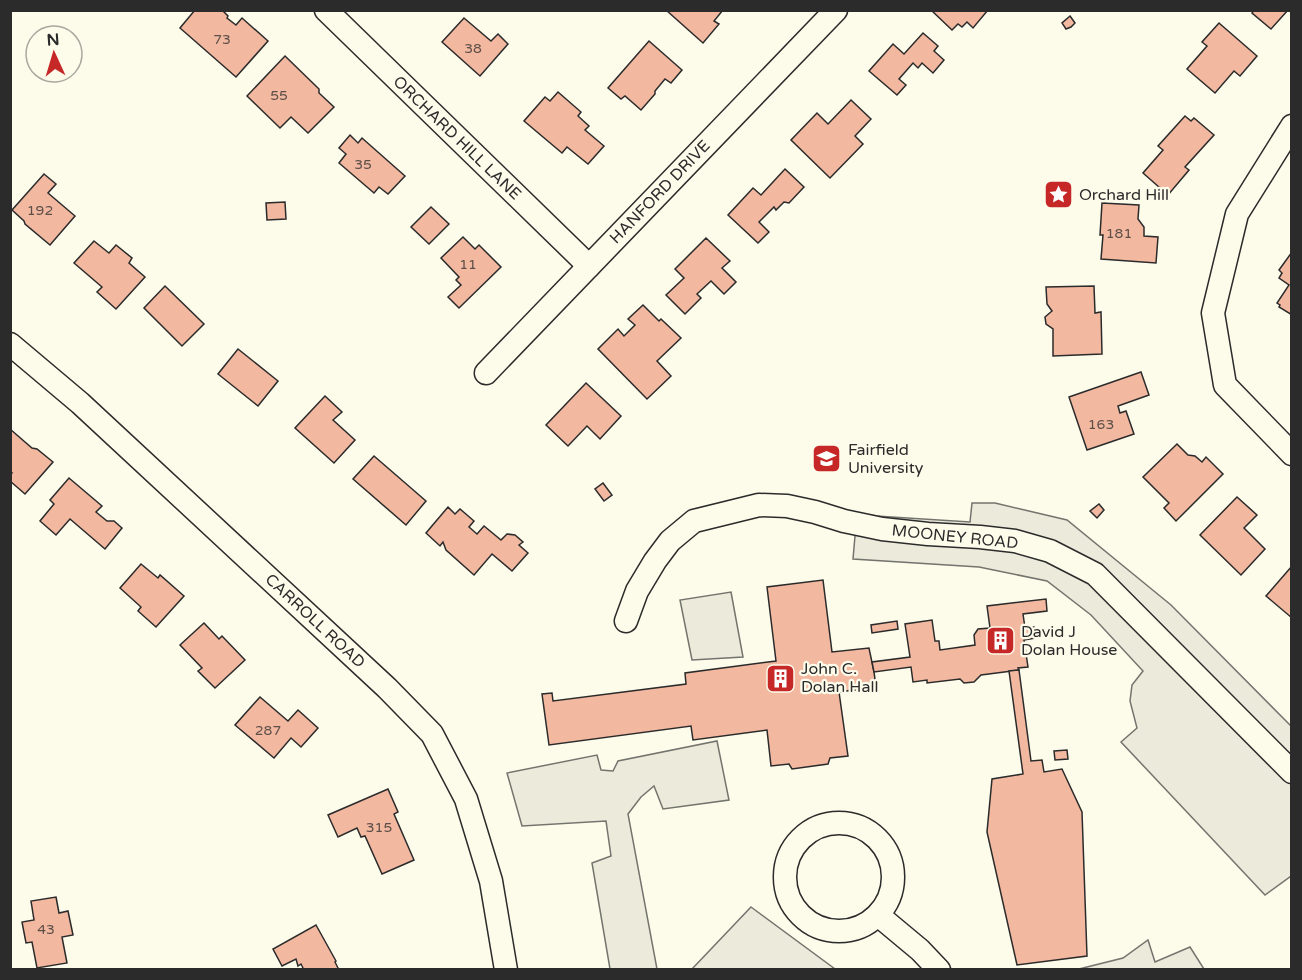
<svg xmlns="http://www.w3.org/2000/svg" width="1302" height="980" font-family="'Varela Round',sans-serif">
<style>
.parking{fill:#eceadb;stroke:#74746e;stroke-width:1.5}
.building{fill:#f2b8a0;stroke:#2b2b2b;stroke-width:1.5}
.lines{fill:none;stroke-linecap:round;stroke-linejoin:round}
.street-casing{stroke:#2b2b2b;stroke-width:25}
.street{stroke:#fdfbea;stroke-width:22}
.labels{text-anchor:middle;dominant-baseline:central;stroke-width:4.5;stroke-linejoin:round;paint-order:stroke}
.number-label{font-size:14px;fill:#5d4e48}
.street-label{font-size:16px;fill:#2b2b2b;stroke:#fdfbea}
.poi-label{font-size:16px;fill:#2b2b2b;stroke:#fdfbea;text-anchor:start}
</style>
<rect width="100%" height="100%" fill="#fdfbea"/>
<g class="parking">
<polygon points="972,503 995,503 1067,520 1171,605 1291,726 1291,876 1265,895 1121,742 1137,728 1130,701 1132,685 1143,671 1091,615 1047,581 979,567 853,559 857,513 876,516 970,522"/>
<polygon points="731,592 743,657 692,660 680,600"/>
<polygon points="717,741 729,800 663,809 654,786 641,797 628,814 657,969 610,969 592,863 611,856 606,821 522,826 507,773 597,755 601,770 613,771 618,761"/>
<polygon points="751,907 835,969 692,969"/>
<polygon points="1148,940 1155,962 1190,947 1204,969 1079,969 1123,958"/>
</g>
<g class="building">
<polygon points="195,10 222,10 228,16 227,18 236,25 242,18 268,41 236,77 180,28"/>
<polygon points="666,10 723,10 714,21 719,24 703,43"/>
<polygon points="931,10 988,10 973,28 967,22 962,27 958,24 952,30"/>
<polygon points="1288,10 1271,29 1252,13 1254,10"/>
<polygon points="1070,16 1075,23 1071,27 1066,29 1062,23"/>
<polygon points="464,18 491,41 498,34 508,44 480,76 442,42"/>
<polygon points="1219,23 1257,56 1240,76 1234,71 1215,93 1187,69 1207,46 1202,42"/>
<polygon points="923,33 938,46 934,51 944,60 933,73 922,63 918,68 913,63 899,79 906,85 897,95 869,71 893,44 904,54"/>
<polygon points="649,41 682,70 671,83 665,79 655,91 655,94 641,110 625,96 621,99 608,88"/>
<polygon points="285,56 319,89 319,93 334,107 308,133 291,117 280,128 247,96"/>
<polygon points="558,92 581,112 578,116 589,126 585,130 604,146 588,164 567,147 562,153 524,121 545,97 550,101"/>
<polygon points="851,100 871,119 855,136 863,144 830,178 791,140 817,113 828,124"/>
<polygon points="1185,116 1191,121 1194,118 1214,135 1185,167 1189,170 1168,195 1143,173 1163,150 1158,146"/>
<polygon points="350,135 358,143 362,138 405,176 388,194 379,187 374,193 339,163 346,154 339,148"/>
<polygon points="785,169 804,187 789,203 784,202 776,210 774,207 759,222 769,232 758,243 728,215 753,188 761,195"/>
<polygon points="44,174 56,184 48,193 75,216 50,245 25,224 24,221 12,210"/>
<polygon points="285,202 286,219 267,220 266,203"/>
<polygon points="1102,203 1139,205 1138,219 1144,227 1144,236 1158,237 1156,263 1101,259 1103,235 1100,235"/>
<polygon points="431,207 449,224 429,244 411,227"/>
<polygon points="463,237 475,249 479,245 501,267 459,308 448,297 461,285 456,280 459,277 441,258"/>
<polygon points="706,238 730,261 722,268 736,282 724,294 711,281 697,294 701,298 685,314 666,295 684,278 675,269"/>
<polygon points="94,241 109,253 116,245 132,258 129,263 145,277 116,309 97,292 102,287 74,263"/>
<polygon points="1292,252 1292,315 1279,307 1280,305 1277,303 1289,285 1279,278 1282,273 1279,270"/>
<polygon points="165,286 204,324 182,346 144,308"/>
<polygon points="1094,286 1095,313 1101,312 1102,354 1053,356 1053,329 1046,324 1045,317 1052,311 1047,304 1046,287"/>
<polygon points="643,305 659,321 661,319 681,338 657,361 671,376 647,399 598,349 618,329 624,336 635,325 628,319"/>
<polygon points="238,349 278,381 258,406 218,374"/>
<polygon points="1141,372 1149,395 1118,406 1120,413 1126,411 1134,434 1087,450 1069,397"/>
<polygon points="586,383 621,416 600,439 587,426 568,446 546,425"/>
<polygon points="325,396 342,412 333,420 355,440 334,463 295,428"/>
<polygon points="10,429 32,448 37,449 53,462 25,494 10,481 10,475 12,473 10,472"/>
<polygon points="1177,444 1188,455 1195,456 1202,462 1206,457 1223,474 1176,521 1164,508 1169,503 1143,477"/>
<polygon points="374,456 426,501 406,525 353,479"/>
<polygon points="69,478 102,506 96,512 107,521 114,521 122,528 105,549 70,519 56,535 40,521 54,504 50,500"/>
<polygon points="603,483 612,495 604,501 595,489"/>
<polygon points="1237,497 1257,515 1244,528 1265,549 1241,575 1200,535"/>
<polygon points="1099,504 1104,510 1097,518 1090,511"/>
<polygon points="448,507 455,514 460,509 474,521 469,527 477,534 484,526 501,540 507,534 515,535 523,542 519,545 528,553 512,571 492,554 474,575 446,550 443,542 440,546 426,533"/>
<polygon points="141,564 158,578 160,575 184,596 156,627 138,611 141,607 120,588"/>
<polygon points="1292,566 1292,618 1266,596"/>
<polygon points="823,580 832,652 869,648 874,672 876,687 839,692 848,756 830,758 828,764 792,769 789,764 771,766 767,730 693,740 691,726 549,745 542,694 552,693 553,701 686,684 685,673 776,661 767,587"/>
<polygon points="1046,599 1047,611 1023,614 1025,628 1034,627 1036,638 1024,640 1028,667 1018,668 1019,670 981,675 974,682 964,683 960,679 927,683 927,680 913,682 911,667 874,672 872,662 910,657 905,624 932,620 935,641 939,641 940,650 975,645 974,635 978,629 990,628 987,606"/>
<polygon points="897,621 898,629 872,633 871,625"/>
<polygon points="204,623 219,639 222,636 245,660 215,688 198,671 202,668 180,645"/>
<polygon points="1019,670 1031,761 1042,760 1044,772 1062,769 1082,812 1087,956 1017,965 987,832 992,779 1023,774 1009,671"/>
<polygon points="260,697 288,721 298,710 318,728 301,747 291,738 274,758 235,725"/>
<polygon points="1067,750 1068,759 1055,760 1054,751"/>
<polygon points="388,789 398,812 394,814 414,860 382,874 365,836 361,837 357,828 338,837 328,815"/>
<polygon points="56,897 59,913 68,911 73,935 62,937 67,963 37,968 32,942 26,943 22,922 34,920 31,901"/>
<polygon points="316,925 336,961 335,962 339,970 304,970 301,964 298,966 296,959 282,966 273,949"/>
</g>
<g class="lines">
<defs>
<g id="street">
<polyline points="326,10 589,266"/>
<polyline points="1292,126 1237,214 1213,313 1225,385 1292,454"/>
<polyline points="10,344 80,403 387,688 432,734 466,799 491,881 506,970"/>
<polyline points="486,373 836,10"/>
<polyline points="626,621 637,591 655,561 670,541 694,521 759,505 787,506 815,512 844,521 882,529 928,534 980,537 1015,541 1050,551 1095,574 1292,772"/>
<circle cx="839" cy="877" r="54"/>
<polyline points="878,915 920,950 939,970"/>
</g>
</defs>
<use href="#street" class="street-casing"/>
<use href="#street" class="street"/>
</g>
<defs>
<symbol id="sight-square" viewBox="-11 -11 22 22"><rect x="-9" y="-9" width="18" height="18" rx="4" fill="#c62828" stroke="#fdfbea"/><path d="M0-6L1.8-2.2L6-1.7L2.9 1.2L3.7 5.4L0 3.3L-3.7 5.4L-2.9 1.2L-6-1.7L-1.8-2.2Z" fill="#fff"/></symbol>
<symbol id="university-square" viewBox="-11 -11 22 22"><rect x="-9" y="-9" width="18" height="18" rx="4" fill="#c62828" stroke="#fdfbea"/><path d="M0-5L7-2L0 1L-7-2ZM-4 1L0 2.5L4 1V4Q0 6-4 4Z" fill="#fff"/></symbol>
<symbol id="building-square" viewBox="-11 -11 22 22"><rect x="-9" y="-9" width="18" height="18" rx="4" fill="#c62828" stroke="#fdfbea"/><path d="M-4-6H4V6H1V3H-1V6H-4ZM-2.5-4.3h1.7v1.8h-1.7ZM.8-4.3h1.7v1.8H.8ZM-2.5-1h1.7V.8h-1.7ZM.8-1h1.7V.8H.8Z" fill="#fff"/></symbol>
</defs>
<g fill-rule="evenodd">
<use href="#sight-square" x="1042" y="178" width="33" height="33"/>
<use href="#university-square" x="810" y="442" width="33" height="33"/>
<use href="#building-square" x="984" y="624" width="33" height="33"/>
<use href="#building-square" x="764" y="662" width="33" height="33"/>
</g>
<g class="labels">
<g class="number-label">
<text x="222" y="39">73</text>
<text x="473" y="48">38</text>
<text x="279" y="95">55</text>
<text x="363" y="164">35</text>
<text x="40" y="210">192</text>
<text x="1119" y="233">181</text>
<text x="468" y="264">11</text>
<text x="1101" y="424">163</text>
<text x="268" y="730">287</text>
<text x="379" y="827">315</text>
<text x="46" y="929">43</text>
</g>
<g class="street-label">
<text transform="translate(457 138) rotate(44)">ORCHARD HILL LANE</text>
<text transform="translate(660 192) rotate(-46)">HANFORD DRIVE</text>
<text transform="translate(955 537) rotate(6)">MOONEY ROAD</text>
<text transform="translate(315 621) rotate(43)">CARROLL ROAD</text>
</g>
<g class="poi-label">
<text x="1079" y="195">Orchard Hill</text>
<text x="848" y="450">Fairfield<tspan x="848" dy="18">University</tspan></text>
<text x="1021" y="632">David J<tspan x="1021" dy="18">Dolan House</tspan></text>
<text x="801" y="669">John C.<tspan x="801" dy="18">Dolan Hall</tspan></text>
</g>
</g>
<rect width="1302" height="980" fill="none" stroke="#2b2b2b" stroke-width="24"/>
<g transform="translate(54 54) rotate(356)"><circle r="28" fill="#fdfbea" stroke="#a9a89e" stroke-width="1.5"/>
<path d="M0-4.5L10 22L0 15L-10 22Z" fill="#c62828"/>
<text y="-9" font-size="16" font-weight="bold" text-anchor="middle" fill="#2b2b2b">N</text>
</g>
</svg>
